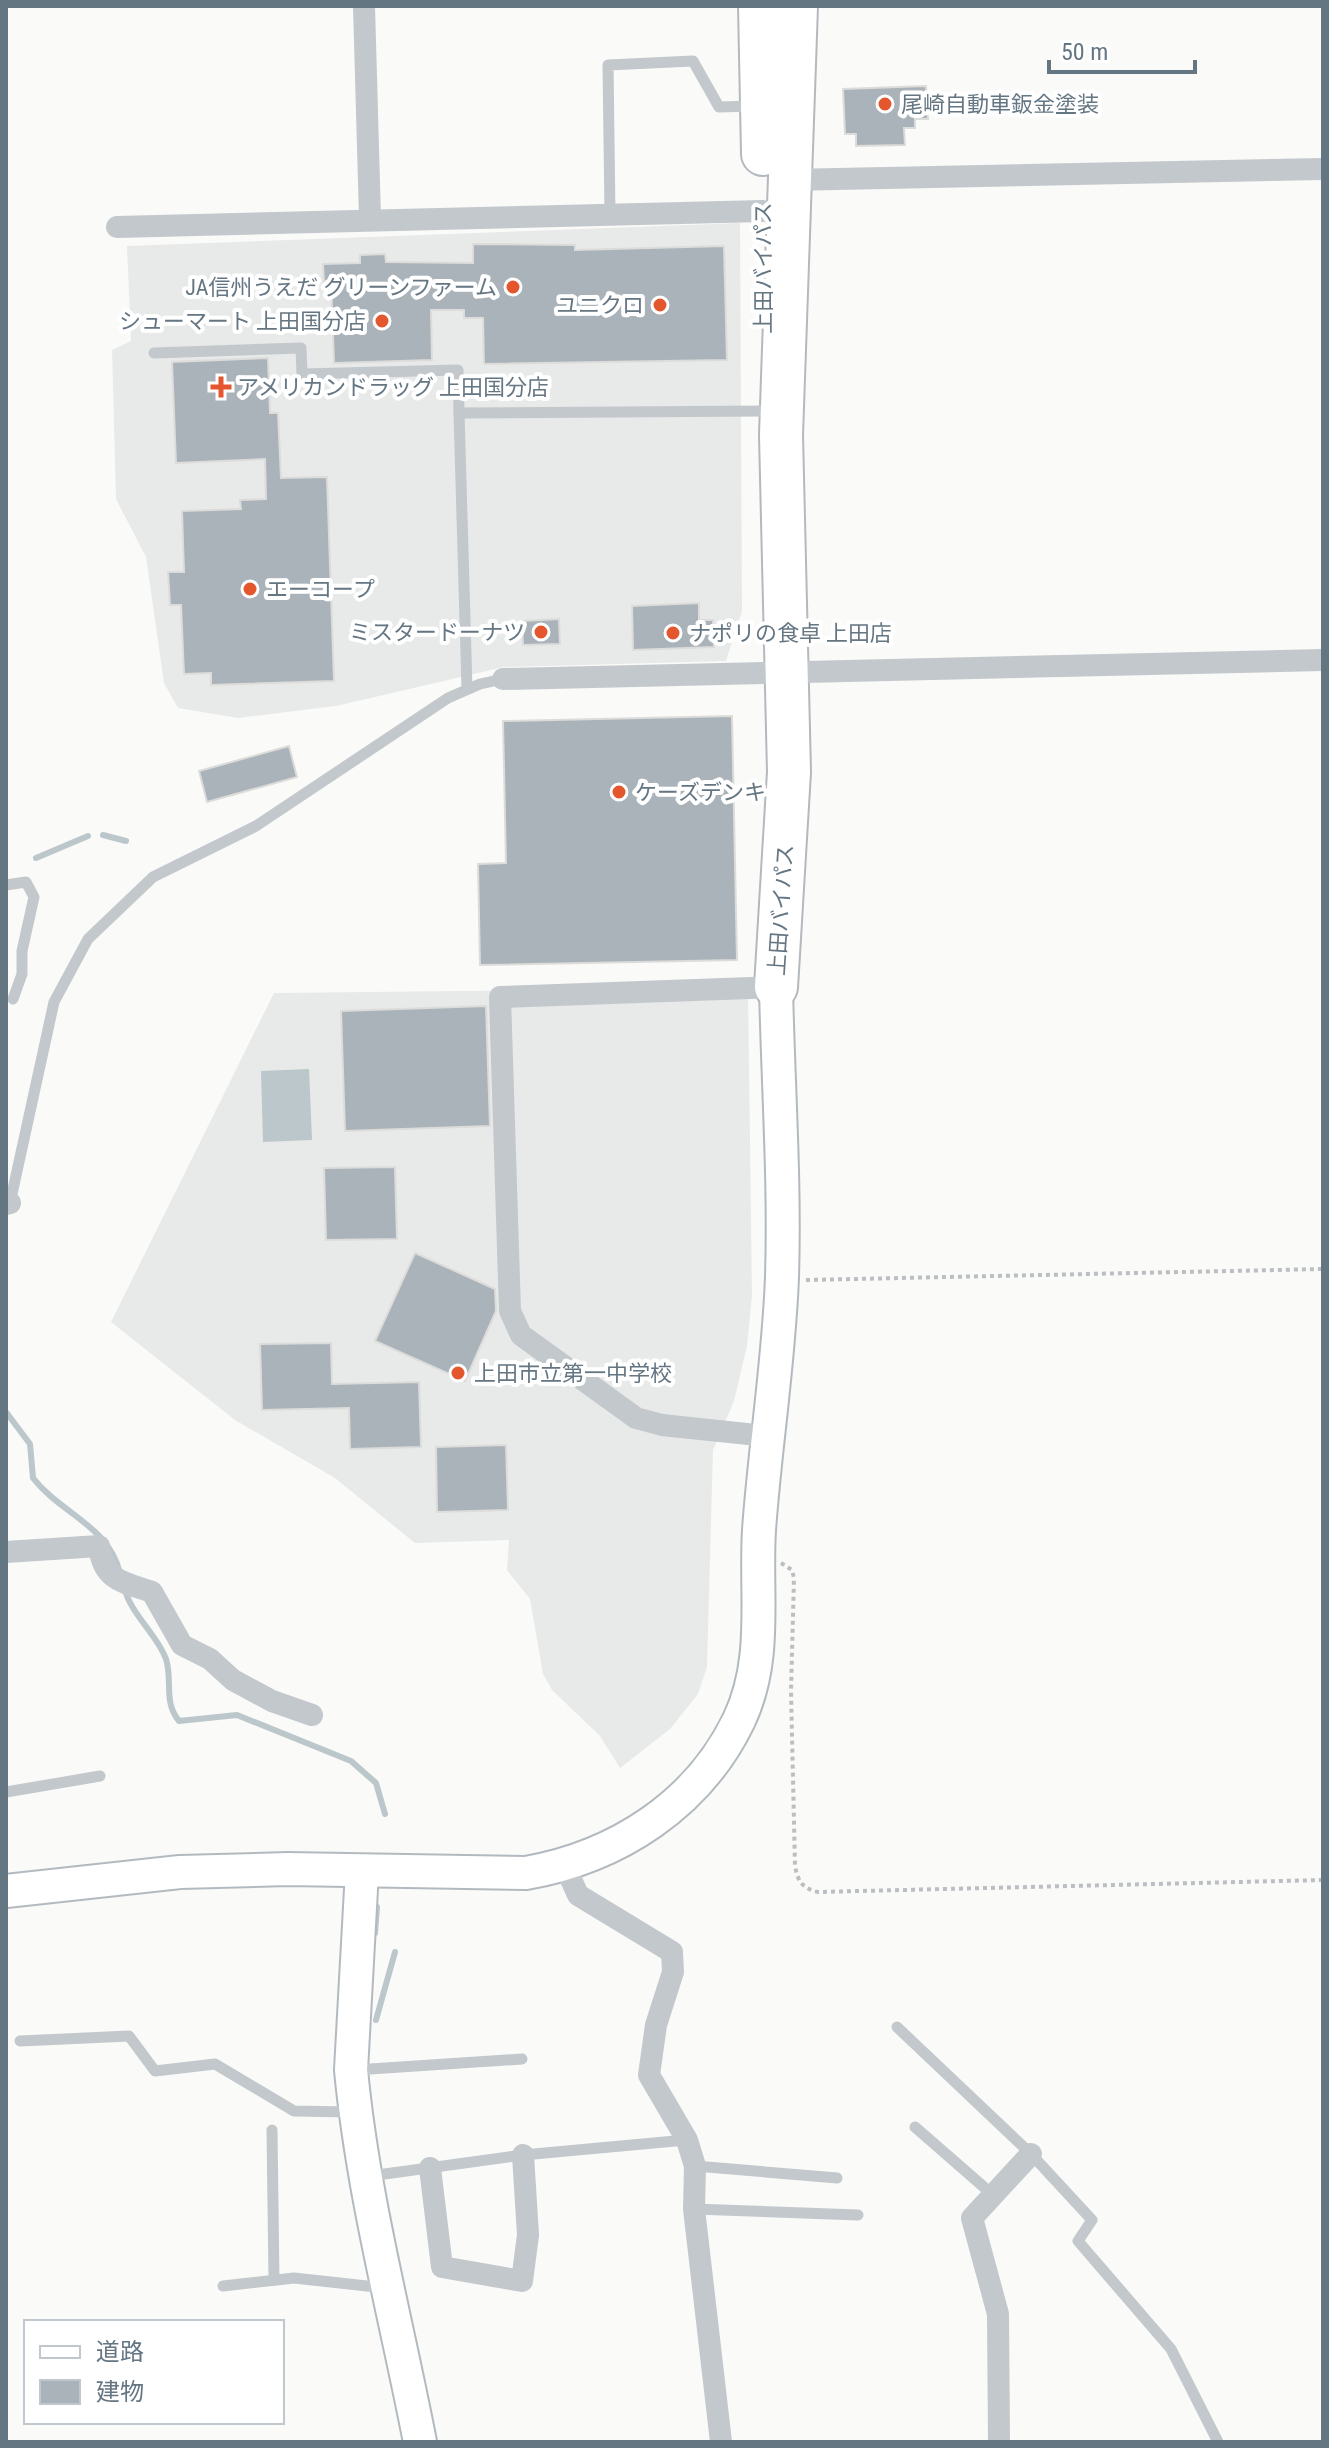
<svg xmlns="http://www.w3.org/2000/svg" width="1329" height="2448" font-family="'Roboto Condensed','Noto Sans JP',sans-serif">
<style>
.built{fill:#e8e9e9}
.water{fill:#bbc7cb}
.lines{fill:none;stroke-linecap:round;stroke-linejoin:round}
.stream{stroke:#bbc7cb;stroke-width:6}
.building{fill:#aab3b9;stroke:#dcdcda;stroke-width:2}
.secondary-casing{stroke:#b3babf;stroke-width:36}
.highway-casing{stroke:#b4b9bd;stroke-width:46}
.path{stroke:#bbbfc2;stroke-width:4;stroke-dasharray:4 4;stroke-linecap:butt}
.lane{stroke:#c3c8cc;stroke-width:11}
.street{stroke:#c3c8cc;stroke-width:22}
.secondary{stroke:#fff;stroke-width:32}
.highway{stroke:#fff;stroke-width:42}
.poi-dot{fill:#e4572e;stroke:#fff;stroke-width:3}
.labels{text-anchor:middle;dominant-baseline:central;stroke-width:8;stroke-linejoin:round;paint-order:stroke}
.poi-label{font-size:22px;fill:#657683;stroke:#fff;text-anchor:start}
.street-label{font-size:22px;fill:#657683;stroke:#fff}
</style>
<rect width="100%" height="100%" fill="#fafaf8"/>
<g class="built">
<polygon points="740,223 742,611 726,661 504,667 336,706 238,718 178,708 164,683 146,557 116,499 112,350 131,341 127,246"/>
<polygon points="748,988 752,1296 747,1346 734,1401 713,1450 707,1667 698,1694 670,1729 620,1768 600,1736 552,1690 543,1674 530,1599 507,1570 509,1540 415,1543 335,1478 235,1420 111,1322 274,993"/>
</g>
<polygon class="water" points="309,1069 312,1140 263,1142 261,1071"/>
<g class="lines">
<g class="stream">
<polyline points="103,835 126,841"/>
<polyline points="36,858 88,836"/>
<path d="M6,1412L30,1444L33,1478C61,1514 108,1525 120,1573"/>
<path d="M124,1587C131,1615 157,1634 166,1659C173,1681 163,1702 179,1721L237,1715L351,1761L376,1783L385,1814"/>
<polyline points="375,1933 377,1907"/>
<polyline points="376,2020 395,1952"/>
</g>
</g>
<g class="building">
<polygon points="926,86 928,119 915,119 915,128 904,128 905,145 856,146 856,134 845,134 843,89"/>
<polygon points="473,244 575,245 575,250 724,246 727,360 484,364 483,318 464,318 464,310 431,310 432,360 334,363 331,281 324,281 323,264 360,263 360,255 385,254 386,262 473,263"/>
<polygon points="268,358 270,413 278,413 281,478 327,477 334,681 211,685 211,673 184,674 181,605 170,605 168,572 184,572 182,511 241,509 240,500 266,499 265,459 176,463 172,362"/>
<polygon points="699,603 699,620 713,620 714,647 633,650 632,606"/>
<polygon points="559,619 560,644 523,645 522,621"/>
<polygon points="732,716 737,960 480,965 478,864 506,863 503,721"/>
<polygon points="289,746 297,777 207,802 199,771"/>
<polygon points="486,1006 490,1126 345,1131 341,1011"/>
<polygon points="395,1167 397,1239 326,1240 324,1168"/>
<polygon points="415,1253 495,1289 496,1311 465,1381 375,1341"/>
<polygon points="331,1343 332,1384 419,1382 421,1447 350,1449 349,1408 262,1410 260,1344"/>
<polygon points="506,1445 508,1510 437,1512 436,1447"/>
</g>
<g class="lines">
<defs>
<g id="secondary">
<path d="M362,1871L351,2070C363,2196 396,2318 420,2442"/>
<path d="M6,1891L180,1872L288,1869L526,1873C617,1857 698,1805 739,1720C768,1659 755,1595 759,1530C765,1446 779,1361 782,1277C785,1181 778,1084 776,987"/>
</g>
<g id="highway">
<polyline points="760,6 763,154"/>
<polyline points="776,987 789,772 781,435 796,6"/>
</g>
</defs>
<use href="#secondary" class="secondary-casing"/>
<use href="#highway" class="highway-casing"/>
<g class="path">
<polyline points="806,1280 1323,1269"/>
<path d="M781,1563L792,1570L794,1578L791,1691L795,1866C798,1882 802,1888 818,1892L1323,1880"/>
</g>
<g class="lane">
<polyline points="610,214 608,65 693,61 719,107 754,106"/>
<polyline points="154,353 301,348 302,374 458,370 459,413 764,411"/>
<polyline points="459,413 467,689"/>
<polyline points="6,885 26,882 34,897 22,951 22,974 13,999"/>
<polyline points="10,1203 54,1002 88,939 153,877 256,826 448,698 480,684 503,679"/>
<polyline points="6,1792 100,1776"/>
<polyline points="897,2027 1031,2154 1092,2220 1078,2241 1171,2349 1218,2442"/>
<polyline points="20,2041 129,2036 155,2071 215,2064 294,2111 352,2112"/>
<polyline points="355,2070 522,2059"/>
<polyline points="915,2127 993,2195"/>
<polyline points="272,2130 274,2280"/>
<polyline points="695,2166 837,2178"/>
<polyline points="370,2176 523,2155 686,2140"/>
<polyline points="694,2209 858,2215"/>
<polyline points="223,2286 294,2278 385,2288"/>
</g>
<g class="street">
<polyline points="364,6 370,218"/>
<polyline points="789,180 1323,169"/>
<polyline points="117,227 763,211"/>
<polyline points="503,679 1323,660"/>
<polyline points="6,1204 10,1203"/>
<polyline points="766,1436 662,1425 636,1418 521,1335 510,1311 500,997 776,987"/>
<path d="M6,1552L99,1546C103,1581 123,1582 152,1592L182,1645L210,1659L233,1680L272,1701L312,1715"/>
<polyline points="565,1866 578,1895 672,1952 673,1972 656,2025 649,2075 687,2140 695,2166 694,2209 721,2442"/>
<polyline points="430,2168 442,2267 522,2281 528,2235 523,2155"/>
<polyline points="999,2442 998,2314 972,2218 1031,2154"/>
</g>
<use href="#secondary" class="secondary"/>
<use href="#highway" class="highway"/>
</g>
<g class="poi-dot">
<circle cx="885" cy="104" r="8"/>
<circle cx="513" cy="287" r="8"/>
<circle cx="660" cy="305" r="8"/>
<circle cx="382" cy="321" r="8"/>
<path d="M217 375h8v8h8v8h-8v8h-8v-8h-8v-8h8z"/>
<circle cx="250" cy="589" r="8"/>
<circle cx="541" cy="632" r="8"/>
<circle cx="673" cy="633" r="8"/>
<circle cx="619" cy="792" r="8"/>
<circle cx="458" cy="1373" r="8"/>
</g>
<g class="labels">
<g class="poi-label">
<text x="901" y="104">尾崎自動車鈑金塗装</text>
<text x="497" y="287" text-anchor="end">JA信州うえだ グリーンファーム</text>
<text x="644" y="305" text-anchor="end">ユニクロ</text>
<text x="366" y="321" text-anchor="end">シューマート 上田国分店</text>
<text x="237" y="387">アメリカンドラッグ 上田国分店</text>
<text x="266" y="589">エーコープ</text>
<text x="525" y="632" text-anchor="end">ミスタードーナツ</text>
<text x="689" y="633">ナポリの食卓 上田店</text>
<text x="635" y="792">ケーズデンキ</text>
<text x="474" y="1373">上田市立第一中学校</text>
</g>
<g class="street-label">
<text transform="translate(763 268) rotate(-90)">上田バイパス</text>
<text transform="translate(781 910) rotate(-86)">上田バイパス</text>
</g>
</g>
<rect width="1329" height="2448" fill="none" stroke="#657683" stroke-width="16"/>
<rect x="24" y="2320" width="260" height="104" fill="#ffffff" stroke="#c1c8cd" stroke-width="2"/>
<rect x="40" y="2346" width="40" height="12" fill="#ffffff" stroke="#c1c8cd" stroke-width="2"/>
<text x="96" y="2360" font-size="24" fill="#657683">道路</text>
<rect x="40" y="2380" width="40" height="24" fill="#aab3b9" stroke="#c1c8cd" stroke-width="2"/>
<text x="96" y="2400" font-size="24" fill="#657683">建物</text>
<path d="M1049 60v12h146v-12" fill="none" stroke="#657683" stroke-width="4"/>
<text x="1061" y="60" font-size="24" fill="#657683" stroke="#ffffff" stroke-width="6" paint-order="stroke">50 m</text>
</svg>
